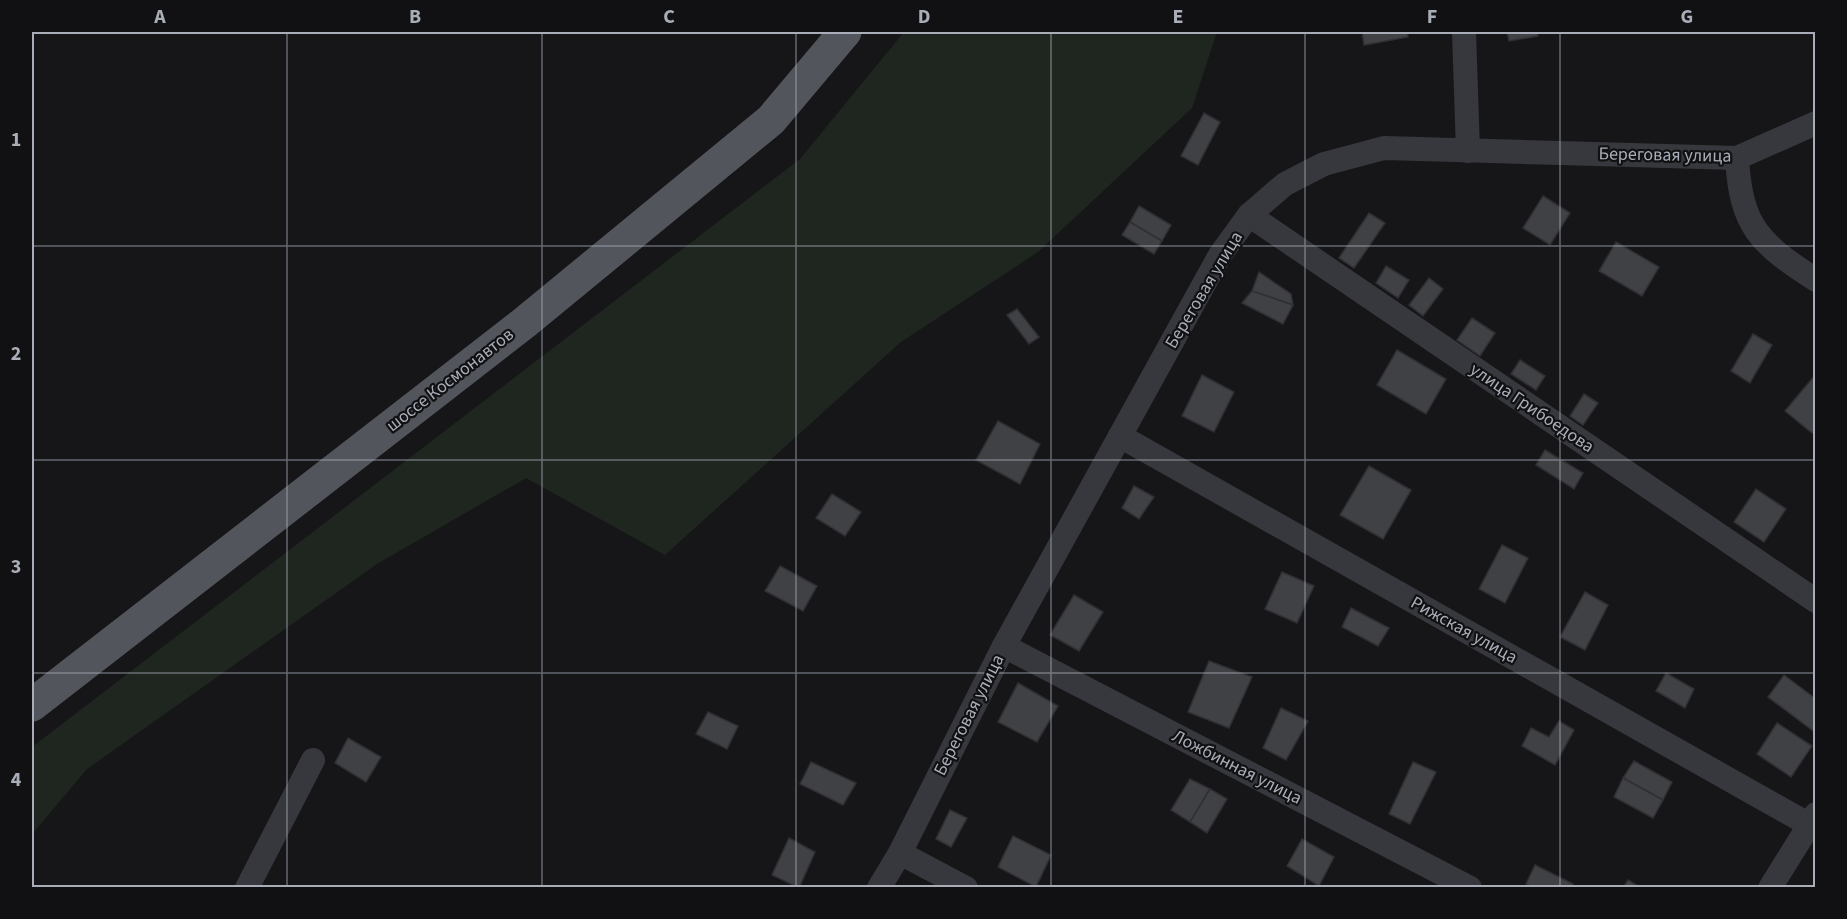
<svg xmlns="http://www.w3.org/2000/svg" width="1847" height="919" font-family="'Source Sans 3',sans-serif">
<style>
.green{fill:#1e261f}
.building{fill:#404145;stroke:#303034;stroke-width:1.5}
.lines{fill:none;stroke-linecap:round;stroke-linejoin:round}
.street{stroke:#37383d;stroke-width:24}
.primary{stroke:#53555c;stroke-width:33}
.grid{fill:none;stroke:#a8adb8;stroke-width:1.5;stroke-opacity:0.55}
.labels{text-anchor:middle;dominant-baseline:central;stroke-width:4.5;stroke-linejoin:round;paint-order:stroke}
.street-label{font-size:18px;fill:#a8adb8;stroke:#111113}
.neatline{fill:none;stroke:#a8adb8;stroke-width:2}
.grid-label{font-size:20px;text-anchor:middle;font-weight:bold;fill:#a8adb8}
</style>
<rect width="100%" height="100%" fill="#161618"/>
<polygon class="green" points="904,32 1217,32 1192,108 1038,252 901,342 665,555 526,478 377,564 87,769 32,834 32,747 800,159"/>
<g class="building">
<polygon points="1362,32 1407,32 1408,37 1364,45"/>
<polygon points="1507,32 1537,32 1538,36 1509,41"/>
<polygon points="1204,113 1220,122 1198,165 1181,156"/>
<polygon points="1543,196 1570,213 1550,245 1523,228"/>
<polygon points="1139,206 1171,225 1162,241 1130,222"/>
<polygon points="1369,213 1385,223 1354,268 1339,258"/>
<polygon points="1130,222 1162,241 1154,254 1122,235"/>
<polygon points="1616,242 1659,267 1642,296 1599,271"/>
<polygon points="1386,266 1409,280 1398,298 1376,283"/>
<polygon points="1259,272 1291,294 1293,305 1252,291"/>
<polygon points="1429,278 1443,289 1423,316 1409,305"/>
<polygon points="1252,291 1293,305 1283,324 1242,303"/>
<polygon points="1017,309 1039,337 1029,344 1007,315"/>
<polygon points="1472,318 1495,333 1480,356 1457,340"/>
<polygon points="1753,334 1772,345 1750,383 1731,371"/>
<polygon points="1397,350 1446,379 1426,414 1377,385"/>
<polygon points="1520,360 1545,376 1536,390 1511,374"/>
<polygon points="1816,374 1816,429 1812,433 1785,411"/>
<polygon points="1202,375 1234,392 1214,432 1182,416"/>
<polygon points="1584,394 1598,403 1583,425 1570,416"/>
<polygon points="998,421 1040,444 1020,484 976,460"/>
<polygon points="1545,450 1583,473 1574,489 1536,465"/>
<polygon points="1369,466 1411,490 1383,539 1340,515"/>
<polygon points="1134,486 1154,497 1139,519 1122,508"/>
<polygon points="1756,489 1786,509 1764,542 1734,522"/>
<polygon points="832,494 861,512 845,536 816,518"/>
<polygon points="1502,545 1528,558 1505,603 1479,589"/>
<polygon points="780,566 817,586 803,611 765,591"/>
<polygon points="1282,572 1314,586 1297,623 1265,609"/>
<polygon points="1585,592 1608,605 1585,650 1560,637"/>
<polygon points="1074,595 1103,612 1079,651 1050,635"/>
<polygon points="1351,608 1389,628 1378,646 1342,627"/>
<polygon points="1209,661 1252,677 1229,728 1188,712"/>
<polygon points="1666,673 1694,689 1685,708 1656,691"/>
<polygon points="1784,675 1816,699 1816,733 1768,697"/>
<polygon points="1018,683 1058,706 1037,742 998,722"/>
<polygon points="1281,708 1308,721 1286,760 1263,748"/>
<polygon points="708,712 738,726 727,749 696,734"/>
<polygon points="1559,721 1574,730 1555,765 1522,746 1531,728 1549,737"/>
<polygon points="1777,723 1812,746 1791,777 1757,754"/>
<polygon points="348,738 381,757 366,782 335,763"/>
<polygon points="1634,761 1672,782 1663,800 1623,778"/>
<polygon points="811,762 856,783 843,805 800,784"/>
<polygon points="1413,762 1436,772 1410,824 1389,814"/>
<polygon points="1623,778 1663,800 1653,818 1614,797"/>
<polygon points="1190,779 1210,789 1190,822 1171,810"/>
<polygon points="1210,789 1227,799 1207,833 1190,822"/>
<polygon points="950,810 967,818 951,847 936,839"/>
<polygon points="1013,836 1051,855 1036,887 998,867"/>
<polygon points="789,838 815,852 799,888 772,875"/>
<polygon points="1302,839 1334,857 1319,886 1287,866"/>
<polygon points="1535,865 1573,884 1572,888 1533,888 1526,884"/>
<polygon points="1628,880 1641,888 1623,888"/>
</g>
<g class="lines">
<g class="street">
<polyline points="1464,32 1468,151"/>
<path d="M1737,158C1741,227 1759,243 1816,280"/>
<polyline points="1249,215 1816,601"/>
<polyline points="1120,436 1808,824"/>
<polyline points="1004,646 1470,888"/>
<polyline points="900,853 966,888"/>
<polyline points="247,888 313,760"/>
<polyline points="879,888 900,853 1004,646 1220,255 1249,215 1285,184 1324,164 1384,148 1737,158 1816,123"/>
<polyline points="1770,888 1816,814"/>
</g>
<polyline class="primary" points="32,705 524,323 771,120 845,32"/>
</g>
<path class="grid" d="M287,32V888M542,32V888M796,32V888M1051,32V888M1305,32V888M1560,32V888M32,246H1816M32,460H1816M32,673H1816"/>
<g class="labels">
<g class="street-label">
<text transform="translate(1665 155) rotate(1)">Береговая улица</text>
<text transform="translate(1204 290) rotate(-59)">Береговая улица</text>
<text transform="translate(450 380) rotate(-38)">шоссе Космонавтов</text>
<text transform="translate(1532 408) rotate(34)">улица Грибоедова</text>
<text transform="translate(1464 630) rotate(29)">Рижская улица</text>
<text transform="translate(969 715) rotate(-63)">Береговая улица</text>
<text transform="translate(1237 767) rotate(27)">Ложбинная улица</text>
</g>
</g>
<rect width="1847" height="919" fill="none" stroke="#111113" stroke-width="66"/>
<rect x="33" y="33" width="1781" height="853" class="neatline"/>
<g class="grid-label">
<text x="160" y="23">A</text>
<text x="415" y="23">B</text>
<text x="669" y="23">C</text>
<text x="924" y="23">D</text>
<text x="1178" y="23">E</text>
<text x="1432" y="23">F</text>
<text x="1687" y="23">G</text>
<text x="16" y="146">1</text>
<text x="16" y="360">2</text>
<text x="16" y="573">3</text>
<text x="16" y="786">4</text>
</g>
</svg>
